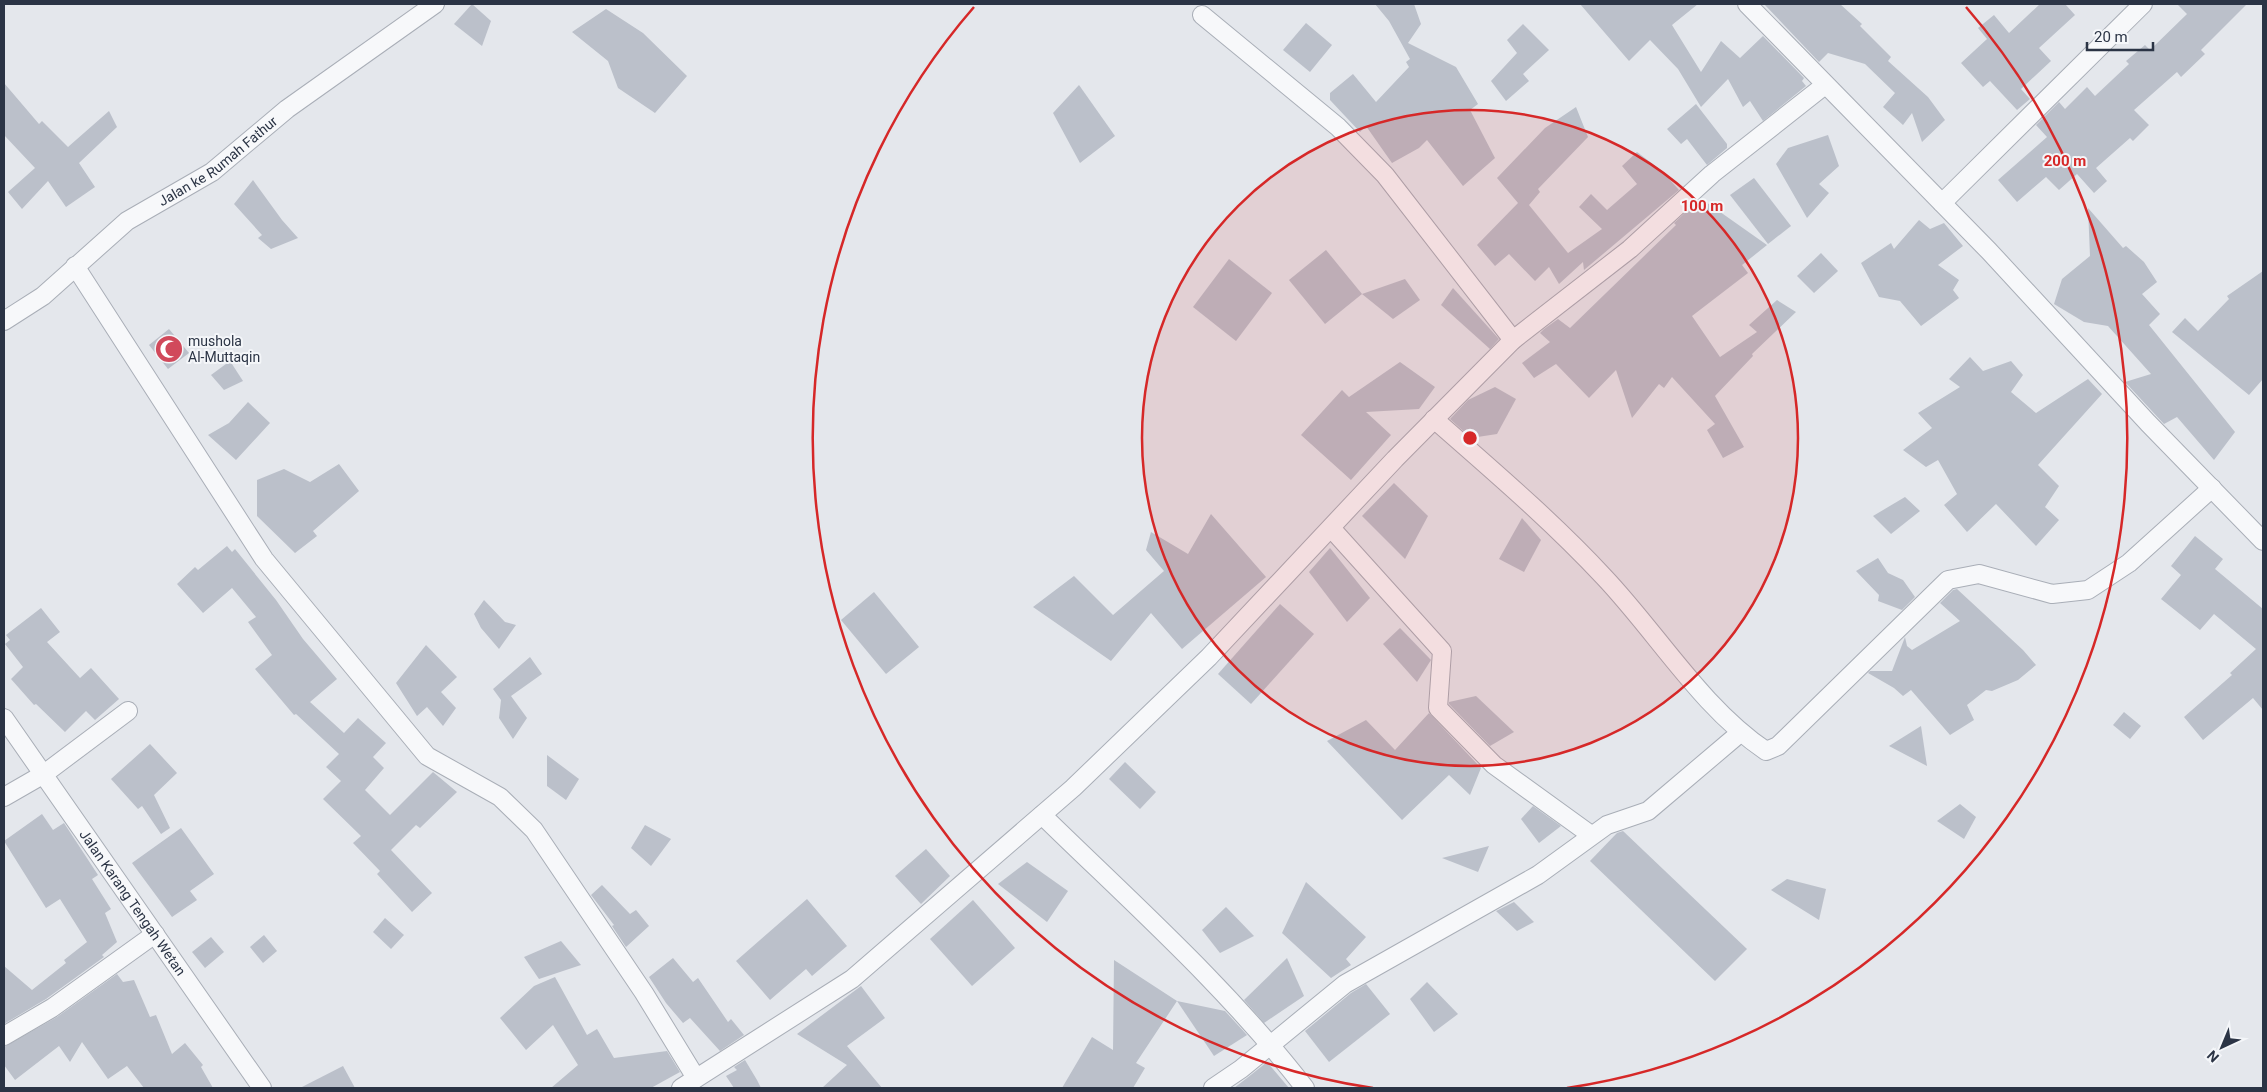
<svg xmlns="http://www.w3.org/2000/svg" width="2267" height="1092" font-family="Roboto,sans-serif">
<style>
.building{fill:#bbc0ca}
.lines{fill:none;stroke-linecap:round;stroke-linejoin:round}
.minor-casing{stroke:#a9aeb7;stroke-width:20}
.minor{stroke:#f7f8fa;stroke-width:18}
.ring{fill:none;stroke:#d62828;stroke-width:2.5}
.labels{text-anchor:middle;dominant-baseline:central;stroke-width:4;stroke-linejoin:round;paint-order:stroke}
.street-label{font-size:14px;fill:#2b3445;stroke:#f4f6f9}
.poi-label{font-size:14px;fill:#2b3445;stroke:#f4f6f9;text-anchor:start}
.centre{fill:#d62828;stroke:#f4f6f9;stroke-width:2.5}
.ring-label{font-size:15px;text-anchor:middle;font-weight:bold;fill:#d62828;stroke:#f4f6f9;stroke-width:4;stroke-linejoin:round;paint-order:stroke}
</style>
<rect width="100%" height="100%" fill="#e4e7ec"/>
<g class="building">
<polygon points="472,4 491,21 482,46 454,24"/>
<polygon points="1375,4 1414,4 1421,24 1408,43 1456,67 1478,104 1470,110 1495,158 1463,186 1427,140 1419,148 1392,163 1366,126 1360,132 1330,100 1330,93 1353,74 1376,102 1409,67 1406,62 1410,59 1389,21"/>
<polygon points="1580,4 1698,4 1672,25 1701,72 1721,41 1740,58 1763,36 1804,78 1802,81 1806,86 1763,121 1750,101 1743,107 1728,79 1701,107 1678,69 1650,40 1629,61"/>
<polygon points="1764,4 1840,4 1862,24 1860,26 1891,57 1888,61 1928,97 1945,120 1922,142 1912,113 1903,125 1883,107 1895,93 1865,64 1828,53 1819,62"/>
<polygon points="2040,4 2065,4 2075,15 2039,48 2051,61 2021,89 2030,99 2017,110 1990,81 1983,87 1961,63 1987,39 1978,28 1994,15 2009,33"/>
<polygon points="2177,4 2247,4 2201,50 2205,54 2181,77 2177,72 2134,110 2149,125 2133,141 2130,138 2096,168 2107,181 2094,193 2077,174 2059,190 2046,177 2017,202 1998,180 2047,137 2036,125 2059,102 2065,109 2087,87 2095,96 2129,64 2126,61 2145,45 2150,50 2187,14"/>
<polygon points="606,9 643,33 687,76 655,113 618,88 608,61 572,32"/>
<polygon points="1306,23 1332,45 1310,72 1283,50"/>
<polygon points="1523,24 1549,50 1523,74 1529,81 1506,101 1491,81 1517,53 1507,40"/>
<polygon points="4,83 39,124 42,121 68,147 109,111 117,127 79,163 95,187 66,207 48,181 22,209 8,192 35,168 4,135"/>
<polygon points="1079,85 1115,136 1080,163 1053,113"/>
<polygon points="1696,104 1727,144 1727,148 1707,165 1687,139 1681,144 1667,129"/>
<polygon points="1576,107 1588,137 1538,189 1540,192 1529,205 1568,253 1602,229 1579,207 1591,194 1607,210 1637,184 1622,166 1637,152 1662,171 1679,190 1584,270 1583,262 1559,284 1549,267 1535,281 1509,254 1495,266 1477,245 1518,203 1497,178 1545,128"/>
<polygon points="1828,135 1839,166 1819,184 1829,193 1807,218 1776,164 1788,148"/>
<polygon points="1754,178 1791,226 1768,244 1730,195"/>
<polygon points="253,180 282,220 298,238 271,249 258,238 262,235 234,204"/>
<polygon points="1706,202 1767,245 1742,265 1748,273 1692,316 1720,357 1757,332 1749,325 1777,300 1796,312 1752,354 1753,356 1715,396 1744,447 1723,458 1707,430 1715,424 1672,377 1664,388 1659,384 1632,418 1616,370 1589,398 1556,364 1534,378 1522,363 1550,342 1540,333 1544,329 1558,319 1570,328 1676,225 1674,223 1691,207 1694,211"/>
<polygon points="2088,208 2123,248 2126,246 2144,262 2157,282 2142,294 2160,314 2149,325 2235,432 2214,460 2177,417 2164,424 2125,382 2151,374 2108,326 2084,322 2054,304 2062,279 2090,256"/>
<polygon points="1919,220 1930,229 1944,223 1963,246 1938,265 1959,280 1953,290 1959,298 1921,326 1900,301 1879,297 1861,263 1891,243 1894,249"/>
<polygon points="1326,250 1362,294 1325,324 1289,280"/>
<polygon points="1821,253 1838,271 1814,293 1797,276"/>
<polygon points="1229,259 1272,293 1236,341 1193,307"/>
<polygon points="2263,271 2263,379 2249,395 2172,332 2185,318 2198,331 2229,299 2227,296"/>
<polygon points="1405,279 1420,300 1393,319 1362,294"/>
<polygon points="1453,288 1499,339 1490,349 1441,305"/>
<polygon points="169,329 189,353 168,369 149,345"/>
<polygon points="1970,357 1983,371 2011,361 2023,375 2011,392 2036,413 2088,379 2102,394 2038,465 2059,486 2045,507 2059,520 2036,546 1996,504 1967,532 1944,505 1957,494 1938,460 1926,467 1903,450 1932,428 1918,413 1960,387 1949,379"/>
<polygon points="230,361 243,381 224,390 211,375"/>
<polygon points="1400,362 1435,387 1419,409 1366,412 1391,435 1351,480 1301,435 1342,390 1349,397"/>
<polygon points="1495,387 1516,399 1497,434 1471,438 1450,419 1468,400"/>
<polygon points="248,402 270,423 236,460 208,435 229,423"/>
<polygon points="339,464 359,491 313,531 317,536 295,553 257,516 257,480 284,469 310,482"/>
<polygon points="1394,483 1428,516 1405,559 1362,516"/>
<polygon points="1905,497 1920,511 1891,534 1873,516"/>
<polygon points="1211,514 1266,577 1182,649 1151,613 1111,661 1033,607 1074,576 1113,615 1164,571 1146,550 1151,532 1188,554"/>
<polygon points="1522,518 1541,540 1524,572 1499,559"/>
<polygon points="2195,536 2223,559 2215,569 2263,609 2263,710 2253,698 2203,740 2184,717 2232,675 2230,673 2256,649 2214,614 2200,630 2161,599 2181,575 2171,566"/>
<polygon points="227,546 232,552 235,549 276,600 303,639 337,679 310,702 344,733 358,718 386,743 373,757 384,768 365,790 390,815 433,772 457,792 420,828 416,825 391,850 432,893 412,912 377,874 380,871 353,843 361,836 323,799 341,781 326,767 339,754 296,714 294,715 255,669 272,655 248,622 256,617 232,588 203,613 177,584 195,567 198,570"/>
<polygon points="1330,548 1370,598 1347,622 1309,572"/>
<polygon points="1878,558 1888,573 1903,580 1915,597 1902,610 1878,601 1879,595 1856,571"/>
<polygon points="1957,589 2023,650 2036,665 2018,680 1992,691 1986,690 1967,705 1974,720 1950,735 1911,690 1903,696 1894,688 1868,673 1870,671 1892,671 1905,637 1907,646 1912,650 1960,621 1940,603 1953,590"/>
<polygon points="874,592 919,647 886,674 841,620"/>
<polygon points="484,600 505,622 516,625 499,649 481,628 474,614"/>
<polygon points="1280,604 1314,634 1251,704 1218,674"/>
<polygon points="41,608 60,632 47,642 80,678 91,668 119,699 95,720 86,711 65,732 36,704 34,705 11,679 23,667 5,644 10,640 6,635"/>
<polygon points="1400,628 1431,660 1417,682 1383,644"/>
<polygon points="426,645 457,677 441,692 456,708 443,726 427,707 417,716 396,683"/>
<polygon points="530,657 542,674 511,696 527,718 513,739 499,718 501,700 493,689"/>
<polygon points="1476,696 1514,732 1490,746 1449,704 1449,702"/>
<polygon points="2124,712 2141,726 2130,739 2113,725"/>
<polygon points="1429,713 1481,768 1470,795 1449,775 1402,820 1327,741 1366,720 1395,750"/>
<polygon points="1921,726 1927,766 1889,746"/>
<polygon points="150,744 177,773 154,795 170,828 161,834 142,806 138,809 111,779"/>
<polygon points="547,755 579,779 566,800 547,786"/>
<polygon points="1125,762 1156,792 1140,809 1109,779"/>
<polygon points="1960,804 1976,817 1964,839 1937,821"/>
<polygon points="1533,806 1561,826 1539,843 1521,819"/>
<polygon points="42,814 53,830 64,823 98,875 92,879 111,909 105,913 117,942 102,955 104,957 46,999 4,1024 4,966 32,990 66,963 64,960 87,942 60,899 46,908 4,841"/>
<polygon points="645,825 671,839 651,866 631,848"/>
<polygon points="181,828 214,874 190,891 197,900 172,917 132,863"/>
<polygon points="1623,831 1747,949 1715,981 1590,861 1617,833"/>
<polygon points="1489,846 1478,872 1442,858"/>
<polygon points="926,849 950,876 921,904 895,876"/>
<polygon points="1027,862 1068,891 1047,922 998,884"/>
<polygon points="1787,879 1826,889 1819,920 1771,890"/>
<polygon points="1306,882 1366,937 1346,959 1351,965 1331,978 1282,933"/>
<polygon points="602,885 630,914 636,910 649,926 626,947 612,926 614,925 591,895"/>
<polygon points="807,899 847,946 812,976 806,969 770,1000 736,961"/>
<polygon points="973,900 1015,948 972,986 930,939"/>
<polygon points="1514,902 1534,922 1517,931 1496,911"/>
<polygon points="1226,907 1254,936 1220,953 1202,930"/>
<polygon points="385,918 404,935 391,949 373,932"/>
<polygon points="264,935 277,951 263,963 250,947"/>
<polygon points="211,937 224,952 205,968 192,952"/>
<polygon points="561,941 581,965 539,979 524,957"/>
<polygon points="673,958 693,982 698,978 728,1022 731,1019 744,1035 720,1051 690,1018 683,1023 666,1003 649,977"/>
<polygon points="1287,958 1304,996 1264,1023 1244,1000"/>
<polygon points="1114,960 1177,1001 1136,1063 1145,1068 1133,1088 1062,1088 1092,1037 1113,1050"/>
<polygon points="117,974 123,982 134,980 150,1017 156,1015 172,1054 185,1043 203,1065 201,1067 213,1088 144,1088 127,1066 108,1079 82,1042 70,1062 59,1046 15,1080 4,1065 4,1047 57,1017"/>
<polygon points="555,977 587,1035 597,1029 614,1058 667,1051 680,1072 651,1088 551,1088 578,1065 553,1025 526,1050 500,1018 534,986"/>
<polygon points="1427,982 1458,1014 1434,1032 1410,999"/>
<polygon points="1366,984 1390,1014 1329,1062 1305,1031 1351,993"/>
<polygon points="861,986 885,1018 847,1046 882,1088 822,1088 847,1065 797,1034"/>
<polygon points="1177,1001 1225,1011 1247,1035 1214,1056"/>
<polygon points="745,1060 757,1080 761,1088 734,1088 726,1076 737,1070 734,1067"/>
<polygon points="1267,1062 1289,1088 1234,1088 1247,1078"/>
<polygon points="343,1066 355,1088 300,1088"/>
</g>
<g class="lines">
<defs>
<g id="minor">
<polyline points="1747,4 1989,251 2148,423 2263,541"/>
<polyline points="1202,15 1338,127 1385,175 1513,340"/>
<polyline points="1942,203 2143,4"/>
<polyline points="75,266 264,559 427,756 500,797 534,830 644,993 696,1078"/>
<path id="s1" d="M4,321L43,296L127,221L212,172L287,109L435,4"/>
<path d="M1434,419C1492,470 1552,521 1604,577C1658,634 1701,707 1766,751L1778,746L1948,580L1979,574L2052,594L2088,590L2129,563L2212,488"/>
<polyline points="1331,528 1442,651 1438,708 1494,765 1591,835"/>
<path id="s2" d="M4,718L262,1088"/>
<polyline points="4,797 44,774 128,711"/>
<path d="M1042,815C1132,903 1228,988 1305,1088"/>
<polyline points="4,1036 52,1008 155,934"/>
<polyline points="681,1088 852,979 1073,788 1209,657 1395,459 1513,340 1630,249 1712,174 1825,85"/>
<polyline points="1213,1088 1241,1069 1345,984 1538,875 1607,825 1648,811 1740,733"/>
</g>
</defs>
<use href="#minor" class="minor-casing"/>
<use href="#minor" class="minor"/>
</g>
<circle cx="1470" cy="438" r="328" fill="#d62828" fill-opacity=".12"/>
<g class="ring">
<circle cx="1470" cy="438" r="328"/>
<path d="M1373 1088A657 657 0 0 1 974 7M1966 7A657 657 0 0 1 1567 1088"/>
</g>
<defs>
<symbol id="mosque-disc" viewBox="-11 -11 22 22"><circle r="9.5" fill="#d1495b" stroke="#f4f6f9"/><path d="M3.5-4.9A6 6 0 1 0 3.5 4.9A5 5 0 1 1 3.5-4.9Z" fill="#fff"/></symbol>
</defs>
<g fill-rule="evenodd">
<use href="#mosque-disc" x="153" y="333" width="32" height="32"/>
</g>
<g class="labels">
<g class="street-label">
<text stroke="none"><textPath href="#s1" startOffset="268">Jalan ke Rumah Fathur</textPath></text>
<text stroke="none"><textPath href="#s2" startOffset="225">Jalan Karang Tengah Wetan</textPath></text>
</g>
<g class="poi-label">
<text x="188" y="341">mushola<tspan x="188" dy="16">Al-Muttaqin</tspan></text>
</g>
</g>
<circle cx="1470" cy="438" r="8" class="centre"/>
<g class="ring-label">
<text x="2065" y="166">200 m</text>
<text x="1702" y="211">100 m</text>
</g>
<rect width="2267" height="1092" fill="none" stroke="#2b3445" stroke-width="10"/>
<g transform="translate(2222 1047) rotate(224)" stroke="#f4f6f9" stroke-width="4" paint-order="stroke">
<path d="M0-4L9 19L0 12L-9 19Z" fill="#2b3445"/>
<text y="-8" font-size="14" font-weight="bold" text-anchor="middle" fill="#2b3445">N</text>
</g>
<path d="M2087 42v8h66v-8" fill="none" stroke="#2b3445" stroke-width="2.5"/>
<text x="2094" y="42" font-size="15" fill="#2b3445" stroke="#f4f6f9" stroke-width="4" paint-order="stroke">20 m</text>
</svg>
